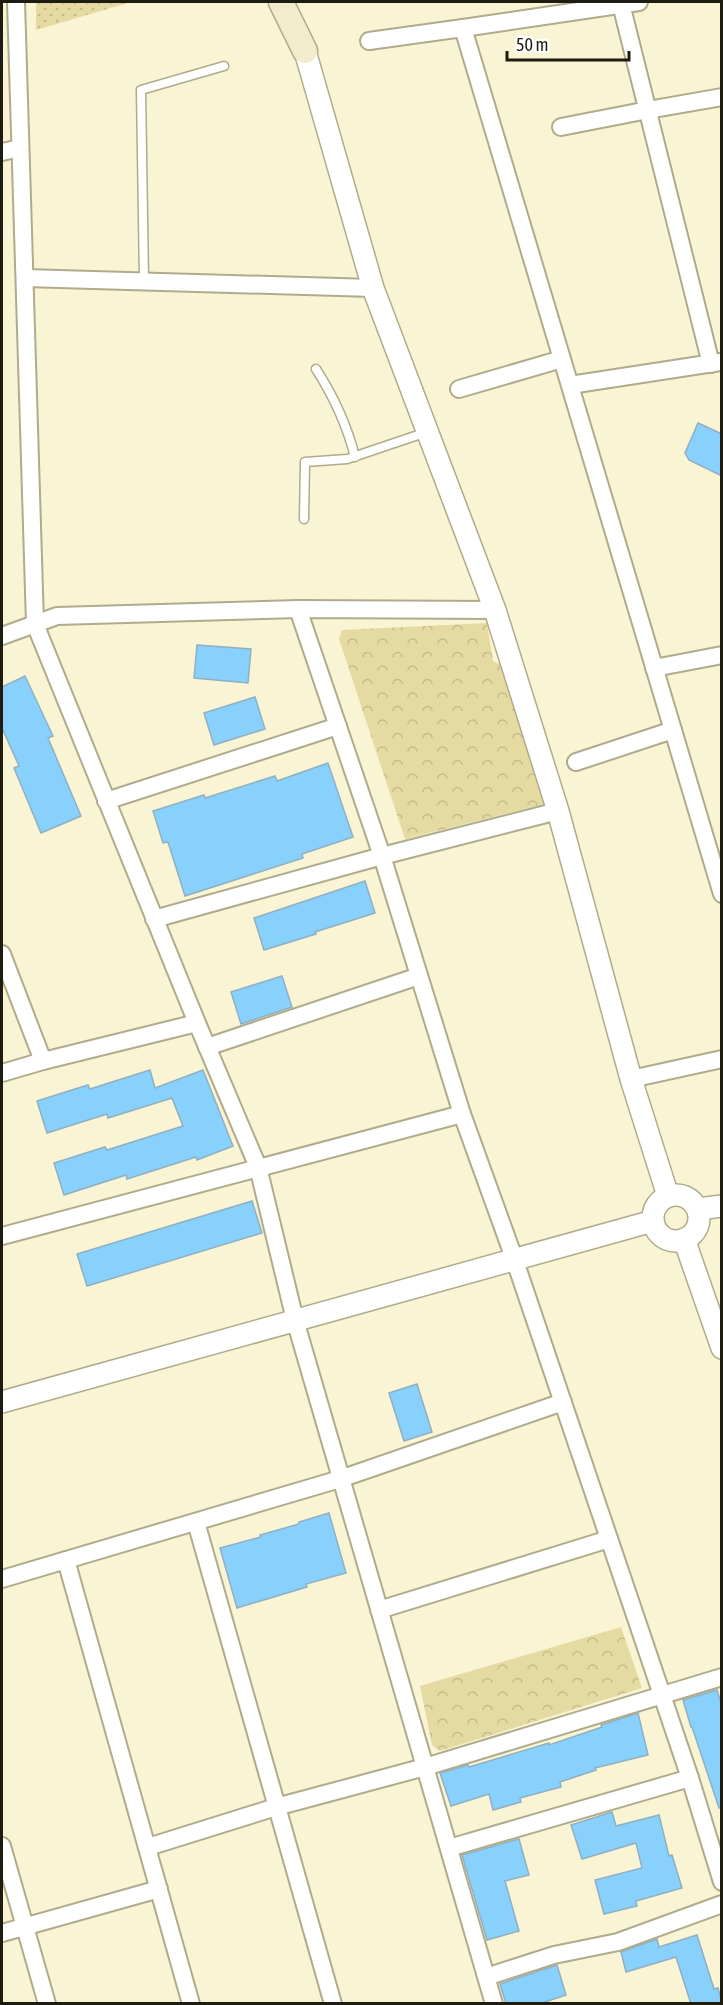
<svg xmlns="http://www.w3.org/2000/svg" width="723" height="2005" font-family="'Asap Condensed',sans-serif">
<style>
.grass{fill:url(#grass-dots)}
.park{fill:url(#park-crowns)}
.building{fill:#88d1fd;stroke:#90afc2;stroke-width:1.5}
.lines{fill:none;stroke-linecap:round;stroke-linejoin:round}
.service-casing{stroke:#b0ab8b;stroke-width:11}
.minor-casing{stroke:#b0ab8b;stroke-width:20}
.tertiary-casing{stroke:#b0ab8b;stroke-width:24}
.secondary-casing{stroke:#b0ab8b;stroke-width:27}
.service{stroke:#fff;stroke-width:8}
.minor{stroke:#fff;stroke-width:16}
.tertiary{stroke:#fff;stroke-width:21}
.secondary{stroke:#f1eccc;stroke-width:24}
</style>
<defs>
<pattern id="grass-dots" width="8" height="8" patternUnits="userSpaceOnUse" patternTransform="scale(1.5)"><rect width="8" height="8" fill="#e5dba2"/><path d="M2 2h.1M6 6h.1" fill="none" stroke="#c4bb8a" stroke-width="1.8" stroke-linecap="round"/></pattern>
<pattern id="park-crowns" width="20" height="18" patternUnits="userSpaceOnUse" patternTransform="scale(1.5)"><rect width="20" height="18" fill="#e5dba2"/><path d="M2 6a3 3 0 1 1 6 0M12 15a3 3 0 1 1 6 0" fill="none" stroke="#c4bb8a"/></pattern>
</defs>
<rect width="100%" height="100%" fill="#f9f4d3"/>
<polygon class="grass" points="36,2 131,2 36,30"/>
<g class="park">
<polygon points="487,623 493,661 505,667 545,804 405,839 339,639 342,630"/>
<polygon points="621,1627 642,1688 440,1751 432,1745 420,1686"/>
</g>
<g class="building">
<polygon points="698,423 722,434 722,476 689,460 685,453"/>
<polygon points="197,645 251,649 248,683 194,678"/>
<polygon points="25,676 53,736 48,738 81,816 41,833 14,768 19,766 2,728 2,687"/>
<polygon points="255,697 265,729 214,745 204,713"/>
<polygon points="328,763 353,837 302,854 303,858 185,896 168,842 163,843 153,811 204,795 205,798 275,776 277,781"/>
<polygon points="365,881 375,913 315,932 316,934 264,950 254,918"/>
<polygon points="282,976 292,1007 241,1024 231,992"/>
<polygon points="150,1070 155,1088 203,1070 233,1146 197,1160 196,1157 127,1179 126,1175 64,1195 54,1163 105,1147 107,1150 183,1126 172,1098 108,1118 107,1114 47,1133 37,1101 88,1085 90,1089"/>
<polygon points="252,1201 262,1233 87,1286 77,1254"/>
<polygon points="417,1384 432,1432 404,1441 389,1393"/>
<polygon points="329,1513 346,1573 306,1584 307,1587 237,1608 220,1548 261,1537 260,1535 299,1524 299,1522"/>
<polygon points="717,1690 722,1706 722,1808 719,1808 692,1727 691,1727 683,1700"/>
<polygon points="638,1713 648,1755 595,1768 596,1770 560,1782 561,1787 520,1798 521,1802 493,1810 489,1794 451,1806 440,1773 468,1765 469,1767 549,1743 549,1745 602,1727 601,1725"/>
<polygon points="612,1812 616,1826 659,1815 669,1856 672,1855 682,1888 636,1901 637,1906 604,1914 595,1880 642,1868 636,1843 582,1859 571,1825"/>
<polygon points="519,1839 529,1875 505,1881 519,1931 487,1940 462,1855"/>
<polygon points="697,1935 714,1989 718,1988 722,2004 691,2004 676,1957 626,1972 621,1952 657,1939 659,1947"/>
<polygon points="557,1965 566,1995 539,2004 506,2004 500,1984"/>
</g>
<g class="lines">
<defs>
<g id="service">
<polyline points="144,281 141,90 224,66"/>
<path d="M316,369C334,397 347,425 355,457"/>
<polyline points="304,519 305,462 347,459 427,432"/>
</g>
<g id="minor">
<polyline points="16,2 35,624 197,1023 258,1167 295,1320 494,2004"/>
<polyline points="639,2 463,28 722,894"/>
<polyline points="621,4 711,364"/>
<polyline points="369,41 463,28"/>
<polyline points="561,127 648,110 722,97"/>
<polyline points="2,152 20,148"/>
<polyline points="25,278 373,288"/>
<polyline points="570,385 720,362"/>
<polyline points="459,389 562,359"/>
<polyline points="298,609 382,856 462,1114 514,1258 662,1695 690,1778 722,1882"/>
<polyline points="2,636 57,616 298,609 495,610"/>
<polyline points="654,668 722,655"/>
<polyline points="576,762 673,730"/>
<polyline points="106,801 338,726"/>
<polyline points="154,919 382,856 558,811"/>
<polyline points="2,954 43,1061"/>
<polyline points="207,1047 419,976"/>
<polyline points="2,1073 43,1061 197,1023"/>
<polyline points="631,1079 722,1059"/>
<polyline points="2,1236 462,1114"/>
<polyline points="196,1522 333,2004"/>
<polyline points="66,1560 191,2004"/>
<polyline points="2,1579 340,1479 563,1402"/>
<polyline points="379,1610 609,1539"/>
<polyline points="2,1846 47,2004"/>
<polyline points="148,1847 276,1807 425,1767 722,1677"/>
<polyline points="449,1848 690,1778"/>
<polyline points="2,1933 159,1889"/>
<polyline points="486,1977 554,1955 618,1942 722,1904"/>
</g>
<g id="tertiary">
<polyline points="305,51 373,288 495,610 558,811 631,1079 668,1196"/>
<circle cx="676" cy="1218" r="23"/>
<polyline points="698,1209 722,1206"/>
<polyline points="684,1239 722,1348"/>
<polyline points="2,1402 653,1221"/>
</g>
<polyline id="secondary" points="281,2 305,51"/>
</defs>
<use href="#service" class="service-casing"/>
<use href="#minor" class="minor-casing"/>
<use href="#tertiary" class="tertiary-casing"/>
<use href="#secondary" class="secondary-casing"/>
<use href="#service" class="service"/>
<use href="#minor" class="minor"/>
<use href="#tertiary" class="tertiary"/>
<use href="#secondary" class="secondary"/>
</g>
<rect width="723" height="2005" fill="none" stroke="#1e1c10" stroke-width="6"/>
<path d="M507 51v9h122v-9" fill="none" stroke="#1e1c10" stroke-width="3"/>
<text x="516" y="51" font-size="18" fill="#1e1c10" stroke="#ffffff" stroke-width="4.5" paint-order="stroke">50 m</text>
</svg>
